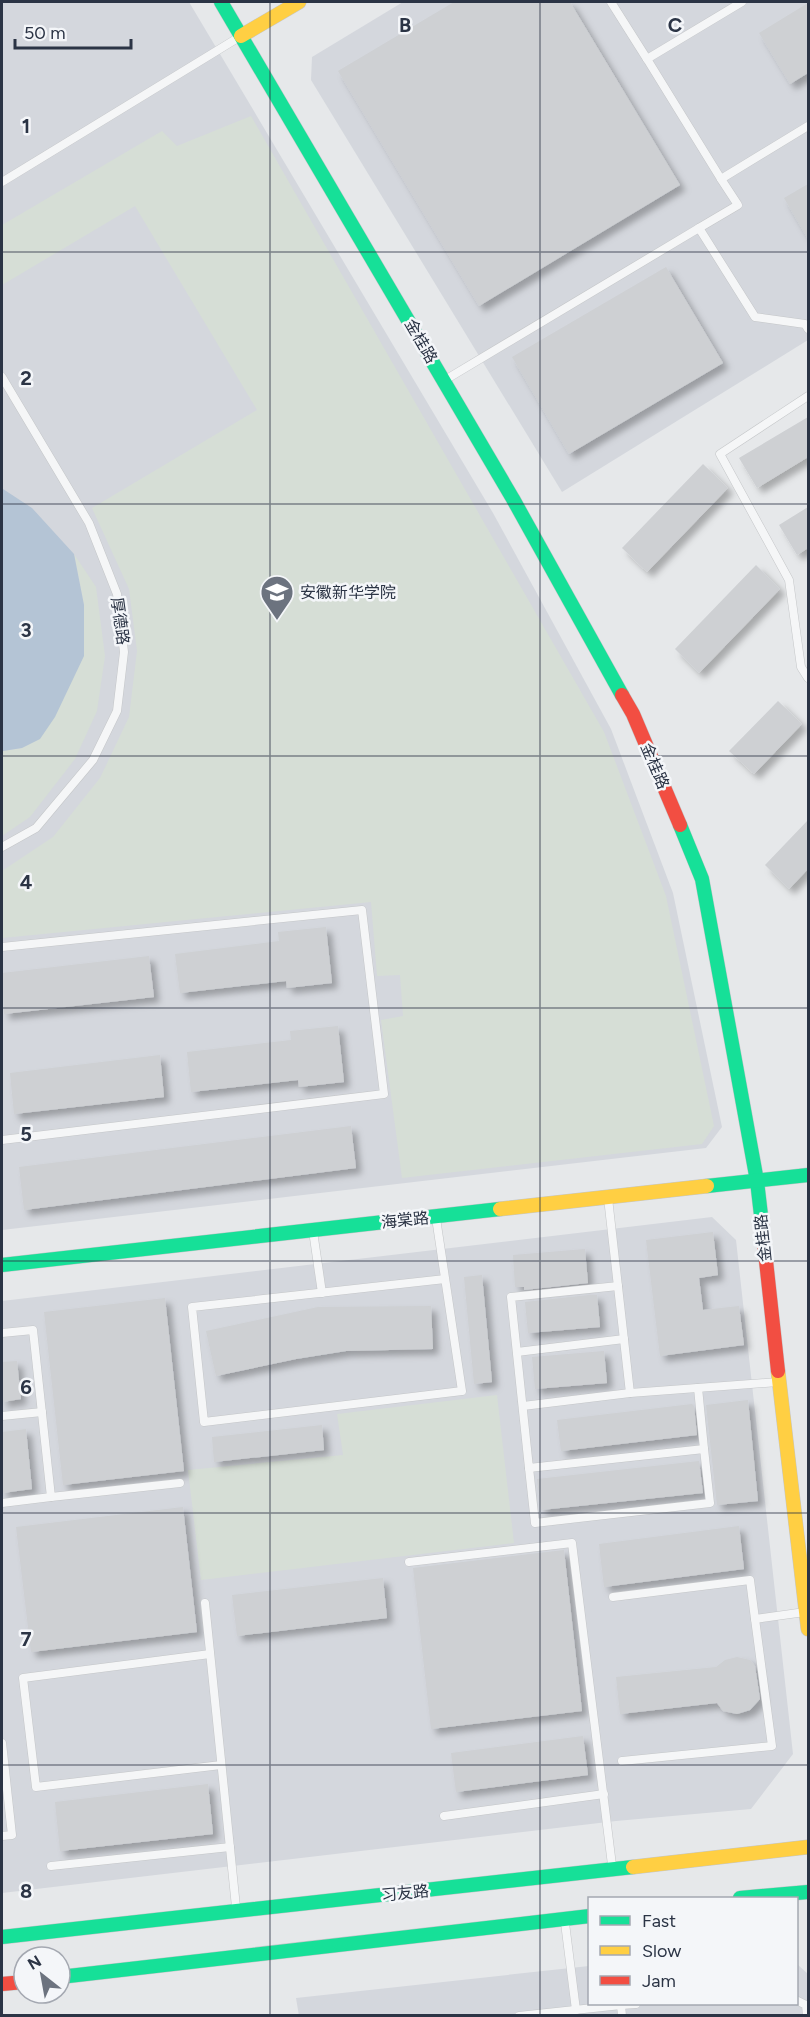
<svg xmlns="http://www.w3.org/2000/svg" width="810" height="2017" font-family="Figtree,'Noto Sans SC',sans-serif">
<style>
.built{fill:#d4d7dd}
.green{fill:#d6ded6}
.water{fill:#b4c4d5}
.building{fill:#ced0d3;filter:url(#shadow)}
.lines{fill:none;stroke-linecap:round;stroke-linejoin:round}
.lane-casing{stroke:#c4c6c8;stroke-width:9}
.fast-casing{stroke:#c4c6c8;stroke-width:15}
.slow-casing{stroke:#c4c6c8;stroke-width:15}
.jam-casing{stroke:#c4c6c8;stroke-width:15}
.lane{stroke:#f5f6f7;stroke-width:8}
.fast{stroke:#16e098;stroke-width:14}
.slow{stroke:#ffcf43;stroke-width:14}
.jam{stroke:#f24e42;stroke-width:14}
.grid{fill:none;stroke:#2b3445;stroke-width:1.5;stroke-opacity:0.55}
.labels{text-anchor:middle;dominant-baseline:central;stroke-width:5;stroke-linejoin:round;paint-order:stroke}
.street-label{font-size:16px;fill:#2b3445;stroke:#f4f6f9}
.poi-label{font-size:16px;fill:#2b3445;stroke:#f4f6f9;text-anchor:start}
.grid-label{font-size:20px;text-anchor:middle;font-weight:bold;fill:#2b3445;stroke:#f4f6f9;stroke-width:5;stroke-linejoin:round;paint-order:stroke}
</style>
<defs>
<filter id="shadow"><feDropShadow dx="5.5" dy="5.5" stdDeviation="3" flood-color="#0004"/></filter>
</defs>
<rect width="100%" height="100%" fill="#e6e8ea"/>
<g class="built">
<polygon points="2,2 189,2 493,513 611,729 673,893 722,1127 706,1148 2,1230"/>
<polygon points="403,2 808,2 808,340 562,492 311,80 312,57"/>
<polygon points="712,1217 736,1240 793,1754 751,1809 616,1821 2,1893 2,1301"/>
<polygon points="797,1964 808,1974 808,2016 299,2016 296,1998 589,1966 590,2004 796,2004"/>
</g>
<g class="green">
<polygon points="251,116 604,732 666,896 714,1126 702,1144 402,1178 381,1020 403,1016 400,975 377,976 371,902 2,938 2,871 53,837 100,778 129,717 137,651 129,589 92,508 257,410 135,206 2,285 2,225 162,131 177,146"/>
<polygon points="74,554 96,587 105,656 97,711 75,759 30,817 2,836 2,751 22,748 84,605"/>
<polygon points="497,1395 514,1543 201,1580 188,1470 343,1455 337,1414"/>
</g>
<polygon class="water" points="2,486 3,489 32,508 74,554 84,605 84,656 55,717 40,739 22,748 3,751"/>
<g class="building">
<polygon points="454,2 570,2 680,185 479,306 338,71"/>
<polygon points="808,3 808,73 790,84 759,33"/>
<polygon points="808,184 808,239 784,198"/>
<polygon points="666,267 723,363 569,454 512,357"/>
<polygon points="808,417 808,457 757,488 739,458"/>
<polygon points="703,464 728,488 647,572 622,548"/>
<polygon points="808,507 808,548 797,555 779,525"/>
<polygon points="756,565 780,589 699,673 675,649"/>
<polygon points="778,701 802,724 754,774 729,751"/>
<polygon points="808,820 808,869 789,889 765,865"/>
<polygon points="326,927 332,983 287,988 286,981 180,993 175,954 279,941 278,932"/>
<polygon points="149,956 154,997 4,1014 2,973"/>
<polygon points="338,1026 344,1082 299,1087 298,1080 191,1092 187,1052 291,1040 290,1031"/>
<polygon points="160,1055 164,1097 14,1114 10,1073"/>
<polygon points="351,1126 356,1168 24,1210 19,1167"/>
<polygon points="713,1232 718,1275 699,1278 703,1310 739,1306 744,1345 660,1356 646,1240"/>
<polygon points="585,1249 588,1283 524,1290 524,1287 515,1287 513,1255"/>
<polygon points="482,1275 492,1382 474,1384 464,1277"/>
<polygon points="589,1295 597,1295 600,1327 528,1333 525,1302"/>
<polygon points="165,1298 184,1471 63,1485 44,1312"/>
<polygon points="431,1306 433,1349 346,1351 296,1359 216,1376 206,1331 318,1307"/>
<polygon points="604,1351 607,1383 535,1389 532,1357"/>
<polygon points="17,1361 21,1399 2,1402 2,1362"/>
<polygon points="748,1400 758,1501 717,1505 706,1405"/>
<polygon points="692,1404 694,1406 697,1435 561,1451 557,1420"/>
<polygon points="322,1425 324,1450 214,1462 212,1437"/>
<polygon points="26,1429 32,1489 2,1493 2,1432"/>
<polygon points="699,1461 703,1493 541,1510 537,1479"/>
<polygon points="183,1507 197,1632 31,1652 16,1527"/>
<polygon points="739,1526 744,1569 604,1587 599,1544"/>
<polygon points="564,1550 582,1711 431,1729 413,1568"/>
<polygon points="383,1578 387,1618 237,1636 232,1595"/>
<polygon points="737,1657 750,1660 755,1666 760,1699 750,1710 737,1714 723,1711 717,1703 620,1714 616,1677 716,1667 725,1660"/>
<polygon points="583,1736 588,1775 456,1792 451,1753"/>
<polygon points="208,1784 213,1834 60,1851 55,1802"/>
</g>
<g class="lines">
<defs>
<g id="lane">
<polyline points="611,2 647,59 742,2"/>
<polyline points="647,59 721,179 808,126"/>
<polyline points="2,182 241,36"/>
<polyline points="699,228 738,205 721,179"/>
<polyline points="2,377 89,523 117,594 124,652 117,711 93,760 36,828 2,847"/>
<polyline points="445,380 699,228 755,317 805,324 808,329"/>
<polyline points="808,396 720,454 789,580 801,667 808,678"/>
<polyline points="2,947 362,910 384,1094 2,1140"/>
<polyline points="608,1198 630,1393 778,1382"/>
<polyline points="436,1218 462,1391 204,1422 192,1307 445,1279"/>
<polyline points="313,1231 322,1293"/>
<polyline points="618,1286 511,1297 529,1468 704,1449 698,1388"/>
<polyline points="2,1333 33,1330 51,1497 2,1503"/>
<polyline points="517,1352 624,1339"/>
<polyline points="523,1406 630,1393"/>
<polyline points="2,1416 42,1412"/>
<polyline points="529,1468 535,1523 710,1503 704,1449"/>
<polyline points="51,1497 180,1483"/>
<polyline points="409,1562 572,1543 612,1865"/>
<polyline points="613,1597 750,1580 755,1619"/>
<polyline points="205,1603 236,1907"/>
<polyline points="210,1654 23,1678 36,1787 221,1765"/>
<polyline points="2,1743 12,1835 2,1836"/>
<polyline points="622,1761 772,1746 755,1619 805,1612"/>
<polyline points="444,1816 604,1794"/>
<polyline points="51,1866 230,1847"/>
<polyline points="565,1923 576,2010"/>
<polyline points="796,2000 806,2005 807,2016"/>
<polyline points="621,2005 636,2004"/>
<polyline points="519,2016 621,2005 622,2016"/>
</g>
<g id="fast">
<polyline points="221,2 513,499 622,695"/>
<polyline points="680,825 702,879 757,1181 762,1224"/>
<polyline points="707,1186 808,1175"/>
<polyline points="2,1265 500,1209"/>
<polyline points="740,1898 808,1892"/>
<polyline points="2,1937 633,1867"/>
<polyline points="60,1977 590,1916"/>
</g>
<g id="slow">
<polyline points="241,36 299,2"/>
<polyline points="500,1209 707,1186"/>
<polyline points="778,1371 808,1629"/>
<polyline points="633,1867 808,1847"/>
</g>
<g id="jam">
<polyline points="622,695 633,714 680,825"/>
<polyline points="762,1224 778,1371"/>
<polyline points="2,1984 24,1982"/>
</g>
</defs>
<use href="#lane" class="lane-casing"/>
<use href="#fast" class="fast-casing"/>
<use href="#slow" class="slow-casing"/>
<use href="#jam" class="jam-casing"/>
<use href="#lane" class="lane"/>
<use href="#fast" class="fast"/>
<use href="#slow" class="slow"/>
<use href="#jam" class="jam"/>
</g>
<path class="grid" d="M270,2V2016M540,2V2016M2,252H808M2,504H808M2,756H808M2,1008H808M2,1261H808M2,1513H808M2,1765H808"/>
<defs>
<symbol id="university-pin" viewBox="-11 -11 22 30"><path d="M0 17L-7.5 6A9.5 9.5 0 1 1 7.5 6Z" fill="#6c737f" stroke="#f4f6f9"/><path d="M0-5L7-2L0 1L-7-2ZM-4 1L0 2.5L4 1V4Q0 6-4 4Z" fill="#fff"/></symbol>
</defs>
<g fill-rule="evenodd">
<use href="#university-pin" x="258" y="573" width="38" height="52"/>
</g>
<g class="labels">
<g class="street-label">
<text transform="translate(421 341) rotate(60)">金桂路</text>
<text transform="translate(120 621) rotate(82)">厚德路</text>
<text transform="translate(655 766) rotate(67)">金桂路</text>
<text transform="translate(405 1220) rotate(-6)">海棠路</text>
<text transform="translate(763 1238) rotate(-96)">金桂路</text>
<text transform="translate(405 1893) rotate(-6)">习友路</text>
</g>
<g class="poi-label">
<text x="300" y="592">安徽新华学院</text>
</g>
</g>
<g class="grid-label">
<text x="405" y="32">B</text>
<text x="675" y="32">C</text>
<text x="26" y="133">1</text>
<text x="26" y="385">2</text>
<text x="26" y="637">3</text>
<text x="26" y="889">4</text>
<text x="26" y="1141">5</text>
<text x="26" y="1394">6</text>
<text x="26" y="1646">7</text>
<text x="26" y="1898">8</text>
</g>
<rect width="810" height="2017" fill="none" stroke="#2b3445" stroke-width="6"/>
<rect x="588" y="1897" width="210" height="108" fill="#f4f6f9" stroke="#a4a8b1" stroke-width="1.5"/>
<rect x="600" y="1916" width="30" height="9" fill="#16e098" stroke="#a4a8b1" stroke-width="1.5"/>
<text x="642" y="1927" font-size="18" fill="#2b3445">Fast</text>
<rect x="600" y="1946" width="30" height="9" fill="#ffcf43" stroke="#a4a8b1" stroke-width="1.5"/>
<text x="642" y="1957" font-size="18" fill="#2b3445">Slow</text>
<rect x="600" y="1976" width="30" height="9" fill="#f24e42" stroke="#a4a8b1" stroke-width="1.5"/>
<text x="642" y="1987" font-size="18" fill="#2b3445">Jam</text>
<g transform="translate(42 1975) rotate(329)"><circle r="28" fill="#f4f6f9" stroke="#a4a8b1" stroke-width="1.5"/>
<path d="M0-4.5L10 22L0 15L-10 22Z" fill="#6c737f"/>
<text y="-9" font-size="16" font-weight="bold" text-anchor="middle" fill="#2b3445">N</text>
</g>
<path d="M15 39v9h116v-9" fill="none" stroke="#2b3445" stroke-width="3"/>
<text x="24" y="39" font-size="18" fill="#2b3445" stroke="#f4f6f9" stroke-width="4.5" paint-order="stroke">50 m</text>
</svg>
